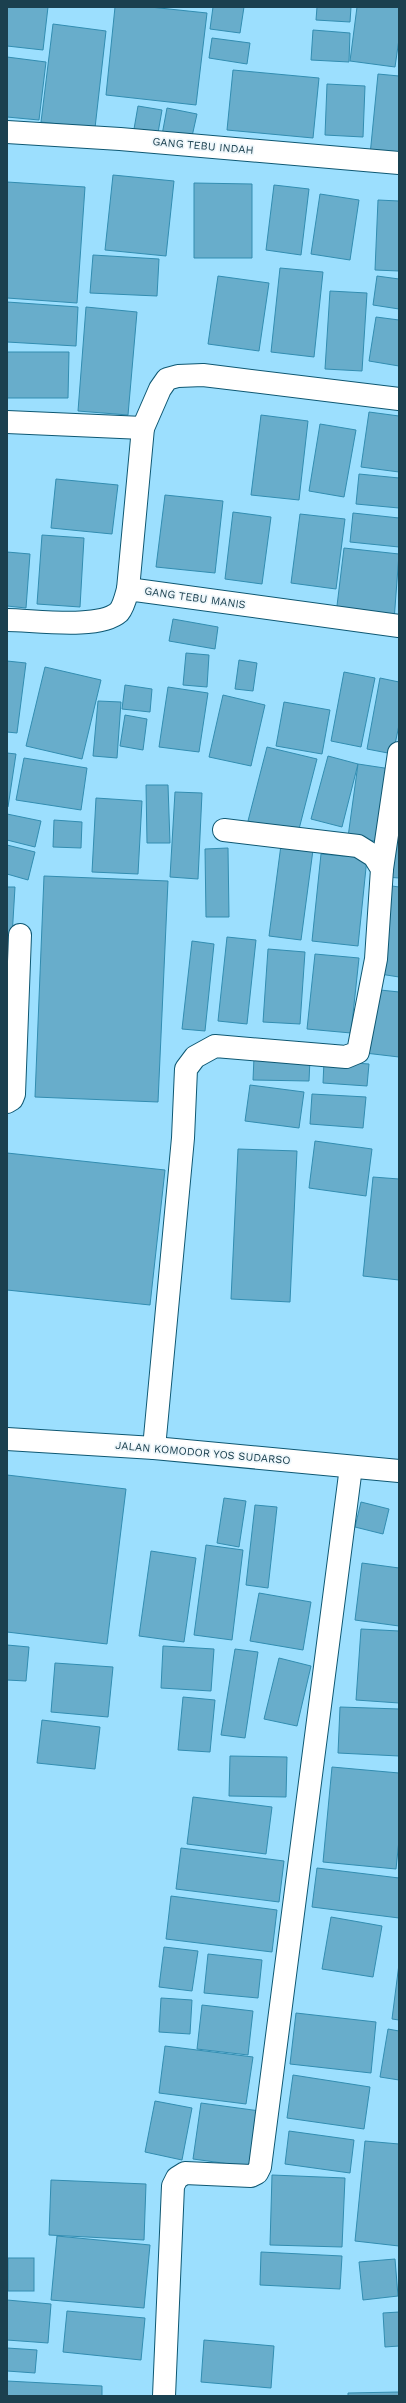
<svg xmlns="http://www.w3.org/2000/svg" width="406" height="2403" font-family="'Work Sans',sans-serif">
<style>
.building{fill:#68adcb;stroke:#328db1}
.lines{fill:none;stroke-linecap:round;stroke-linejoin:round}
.minor-casing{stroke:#0e5873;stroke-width:24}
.tertiary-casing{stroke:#0e5873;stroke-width:24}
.minor{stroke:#fff;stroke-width:22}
.tertiary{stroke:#fff;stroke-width:22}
.labels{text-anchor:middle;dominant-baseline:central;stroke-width:3.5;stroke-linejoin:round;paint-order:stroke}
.street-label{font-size:11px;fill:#1b404f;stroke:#eff7fb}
</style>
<rect width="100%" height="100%" fill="#9cdffe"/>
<g class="building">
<polygon points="7,7 48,7 43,50 7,46"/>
<polygon points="115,7 150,7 207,13 196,105 106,95"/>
<polygon points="213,7 244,7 240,33 210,29"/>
<polygon points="317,7 351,7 350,22 316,20"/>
<polygon points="357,7 399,7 399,39 395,67 350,61"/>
<polygon points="53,24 106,31 95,128 41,122"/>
<polygon points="313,30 350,33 349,62 311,60"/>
<polygon points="212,38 250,43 247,64 209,58"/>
<polygon points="7,57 46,62 39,120 7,117"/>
<polygon points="233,70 319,78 313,138 227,130"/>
<polygon points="378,74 399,76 399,158 370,155"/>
<polygon points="327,84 365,86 363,137 325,135"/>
<polygon points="138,106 162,110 158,133 134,129"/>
<polygon points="167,108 197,114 191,141 162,135"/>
<polygon points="113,175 174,181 166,256 105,250"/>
<polygon points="7,182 85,187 77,303 7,298"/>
<polygon points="194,183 252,184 252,258 194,258"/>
<polygon points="274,185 309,189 301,255 266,250"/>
<polygon points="320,194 359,200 350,260 311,254"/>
<polygon points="378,200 399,201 399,271 375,270"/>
<polygon points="93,255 159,259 157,296 90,293"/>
<polygon points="280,268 323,272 314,357 271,352"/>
<polygon points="218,276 269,283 259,351 208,344"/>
<polygon points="377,276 399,279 399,309 373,305"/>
<polygon points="330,291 367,293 362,371 325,369"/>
<polygon points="7,302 78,307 76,346 7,342"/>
<polygon points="86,307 137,312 128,415 78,411"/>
<polygon points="376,317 399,320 399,366 369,361"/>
<polygon points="7,352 69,352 68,398 7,398"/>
<polygon points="369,412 399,416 399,472 361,467"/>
<polygon points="261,415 308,421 299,500 251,495"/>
<polygon points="320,424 356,430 344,497 309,491"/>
<polygon points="359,474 399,478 399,508 356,504"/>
<polygon points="56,479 118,485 112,534 51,528"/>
<polygon points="165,495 223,501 215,573 156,567"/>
<polygon points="233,512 271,517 262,584 225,579"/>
<polygon points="353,513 399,518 399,547 350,542"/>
<polygon points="300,514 345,519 336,589 291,583"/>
<polygon points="42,535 84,538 80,607 37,604"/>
<polygon points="344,548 399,554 394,621 336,614"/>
<polygon points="7,552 30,554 26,608 7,606"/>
<polygon points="173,619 218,627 215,649 169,641"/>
<polygon points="186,653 209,655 207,687 183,685"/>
<polygon points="239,660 257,663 253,691 235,689"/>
<polygon points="7,661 26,663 17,733 7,732"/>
<polygon points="45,667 101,680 82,759 26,746"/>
<polygon points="344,672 375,678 361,747 331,741"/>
<polygon points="380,678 399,682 399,725 393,754 367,749"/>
<polygon points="125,685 152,689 150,712 122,709"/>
<polygon points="168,687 208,693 199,752 159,747"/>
<polygon points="223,695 265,705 251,766 209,757"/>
<polygon points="98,701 121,702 117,758 93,756"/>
<polygon points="284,702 330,710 322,754 276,746"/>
<polygon points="125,715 147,719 143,750 120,746"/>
<polygon points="267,747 317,759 298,833 248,821"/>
<polygon points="7,753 16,754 8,807 7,807"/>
<polygon points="328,756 358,764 342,827 311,819"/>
<polygon points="24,758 87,768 81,810 16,800"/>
<polygon points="358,764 391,769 381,842 348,837"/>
<polygon points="399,769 399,878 386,877"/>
<polygon points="146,785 168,785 170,843 147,843"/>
<polygon points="175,792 202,793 198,879 170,877"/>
<polygon points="96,798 142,801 138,874 92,872"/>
<polygon points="7,814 41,821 35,847 7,840"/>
<polygon points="54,820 82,822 81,848 53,847"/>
<polygon points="7,845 35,852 28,880 7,874"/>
<polygon points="281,845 313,850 301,940 269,936"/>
<polygon points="228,848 229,917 206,917 205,849"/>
<polygon points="321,854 367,858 358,946 312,941"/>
<polygon points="44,876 168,881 158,1102 35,1097"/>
<polygon points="392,886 399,887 399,977 380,974"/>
<polygon points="7,887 15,887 7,1021"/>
<polygon points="227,937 256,940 247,1024 218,1021"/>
<polygon points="192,941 214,944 205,1031 182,1029"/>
<polygon points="268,949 305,952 300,1024 263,1022"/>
<polygon points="315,954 359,958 351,1033 307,1029"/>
<polygon points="371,989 399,992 399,1057 365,1053"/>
<polygon points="254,1057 310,1059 309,1081 253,1080"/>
<polygon points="324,1061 369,1064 367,1086 323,1083"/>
<polygon points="250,1085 304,1092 299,1128 245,1121"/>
<polygon points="312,1094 366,1097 363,1128 310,1124"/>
<polygon points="315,1141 372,1149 366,1196 309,1188"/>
<polygon points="238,1149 297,1151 290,1302 231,1299"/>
<polygon points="7,1153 165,1170 150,1305 7,1290"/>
<polygon points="373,1177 399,1179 399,1280 363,1276"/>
<polygon points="7,1475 126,1489 107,1644 7,1632"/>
<polygon points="224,1498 246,1501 239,1547 217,1543"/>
<polygon points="361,1502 389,1509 383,1534 355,1527"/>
<polygon points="255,1505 277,1507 268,1588 246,1585"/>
<polygon points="206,1545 243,1550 232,1640 194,1635"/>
<polygon points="151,1551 196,1558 184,1642 139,1636"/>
<polygon points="362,1563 399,1568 399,1626 355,1620"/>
<polygon points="259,1593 311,1602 303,1650 250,1641"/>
<polygon points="361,1629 399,1631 399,1703 356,1700"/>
<polygon points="7,1645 29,1647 26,1681 7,1680"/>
<polygon points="163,1646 214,1649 211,1691 161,1688"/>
<polygon points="235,1649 258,1652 245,1738 221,1735"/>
<polygon points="279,1658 311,1666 297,1726 264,1719"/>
<polygon points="55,1663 113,1667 108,1717 51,1712"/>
<polygon points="183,1697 215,1700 210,1752 178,1750"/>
<polygon points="340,1707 399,1709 399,1756 338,1753"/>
<polygon points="42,1720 100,1727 95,1769 37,1763"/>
<polygon points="230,1756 287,1757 286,1797 229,1796"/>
<polygon points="332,1767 399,1773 399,1840 396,1869 323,1862"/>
<polygon points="193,1797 272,1807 266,1854 187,1844"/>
<polygon points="181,1848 284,1861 279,1902 176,1889"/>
<polygon points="317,1868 399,1878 399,1918 312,1907"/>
<polygon points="171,1896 277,1910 272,1952 166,1939"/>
<polygon points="331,1917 382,1926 373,1977 322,1969"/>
<polygon points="164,1947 198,1951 192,1991 159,1987"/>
<polygon points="208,1954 262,1960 258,1998 204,1993"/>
<polygon points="399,1964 399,2020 392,2019"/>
<polygon points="161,1998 192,2000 190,2034 159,2032"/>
<polygon points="202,2005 253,2011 248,2055 197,2049"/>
<polygon points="296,2013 376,2022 371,2073 290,2064"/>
<polygon points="388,2029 399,2031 399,2080 380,2077"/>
<polygon points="165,2046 253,2057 246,2104 159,2093"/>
<polygon points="293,2075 370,2087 364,2129 287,2118"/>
<polygon points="155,2101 192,2108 182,2160 145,2152"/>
<polygon points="201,2103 260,2111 252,2167 193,2159"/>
<polygon points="289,2131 354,2140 350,2173 285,2164"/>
<polygon points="365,2141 399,2144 399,2246 355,2241"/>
<polygon points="272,2175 345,2178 342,2247 270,2245"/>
<polygon points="51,2180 146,2184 144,2240 49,2235"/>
<polygon points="57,2236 150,2245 144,2308 51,2300"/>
<polygon points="261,2252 342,2256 340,2289 260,2285"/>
<rect x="8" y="2258" width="26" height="33"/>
<polygon points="395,2259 398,2296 363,2300 359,2262"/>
<polygon points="7,2300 51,2304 48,2343 7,2340"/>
<polygon points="67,2311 145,2318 141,2360 63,2352"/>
<polygon points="399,2312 399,2346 385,2347 383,2313"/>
<polygon points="204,2340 274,2346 271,2388 201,2382"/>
<polygon points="7,2348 37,2350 35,2373 7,2371"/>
<polygon points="7,2381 102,2386 102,2396 7,2396"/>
<polygon points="399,2392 399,2396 348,2396 348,2393"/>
</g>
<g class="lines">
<defs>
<g id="minor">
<polyline points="7,132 120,139 399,163"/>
<polyline points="7,422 143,428"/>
<polyline points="128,589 143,428 160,389 167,379 178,376 203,375 399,399"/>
<path d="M7,620C33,620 99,630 119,612C124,606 126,596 128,589L399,626"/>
<polyline points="382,869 399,753"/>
<polyline points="7,1102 12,1099 14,1094 20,935"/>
<polyline points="154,1448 183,1138 186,1069 195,1057 215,1046 346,1057 358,1052 376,959 382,869 374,856 358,846 224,830"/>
<polyline points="164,2396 173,2186 177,2178 185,2173 251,2176 257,2173 260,2167 351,1467"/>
</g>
<polyline id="tertiary" points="7,1439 154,1448 399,1471"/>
</defs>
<use href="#minor" class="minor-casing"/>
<use href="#tertiary" class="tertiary-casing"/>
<use href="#minor" class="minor"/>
<use href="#tertiary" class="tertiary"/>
</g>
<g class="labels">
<g class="street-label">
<text transform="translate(203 146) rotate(5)">GANG TEBU INDAH</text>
<text transform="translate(195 598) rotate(8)">GANG TEBU MANIS</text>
<text transform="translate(203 1453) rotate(5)">JALAN KOMODOR YOS SUDARSO</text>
</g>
</g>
<rect width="406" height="2403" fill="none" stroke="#1b404f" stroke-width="16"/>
</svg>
